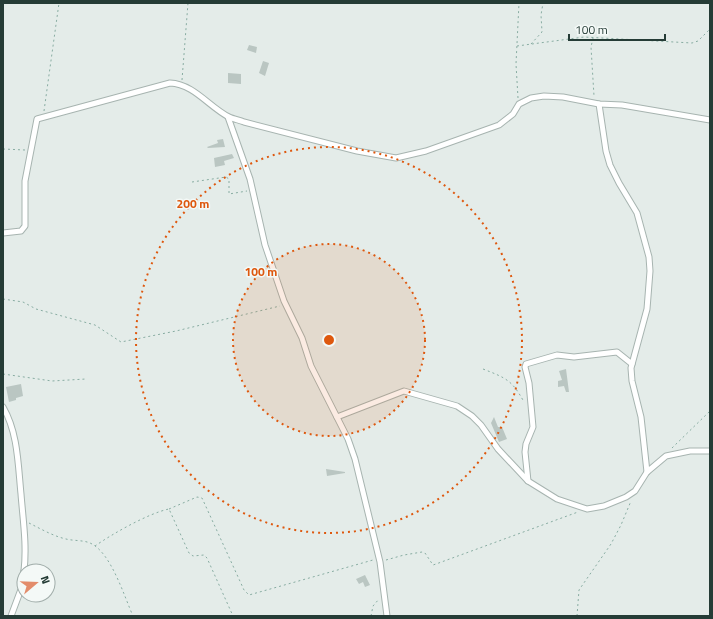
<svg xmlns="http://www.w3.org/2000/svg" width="713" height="619" font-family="'Titillium Web',sans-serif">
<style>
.building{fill:#bac6c2}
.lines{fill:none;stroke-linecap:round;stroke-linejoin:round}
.minor-casing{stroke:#a7b4b0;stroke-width:7}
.path{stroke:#88aca2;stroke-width:1;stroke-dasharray:2 3;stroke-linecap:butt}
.minor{stroke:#fff;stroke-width:5}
.ring{fill:none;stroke:#de580e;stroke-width:2;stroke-dasharray:2 4}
.centre{fill:#de580e;stroke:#f4f9f7;stroke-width:2}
.ring-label{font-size:12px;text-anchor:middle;font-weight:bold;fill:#de580e;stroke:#f4f9f7;stroke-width:3;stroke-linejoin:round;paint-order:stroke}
</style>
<rect width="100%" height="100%" fill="#e4ece9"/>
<g class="building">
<polygon points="249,45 257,47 256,53 247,50"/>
<polygon points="263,61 269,63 265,76 259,73"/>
<polygon points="228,73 241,74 241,84 228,83"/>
<polygon points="223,139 225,147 208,148 207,147 218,143 217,140"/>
<polygon points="232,154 234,158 224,161 225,165 215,167 214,158"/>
<polygon points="566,369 569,392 566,392 564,386 558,387 558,381 562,380 559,371"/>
<polygon points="21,384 23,396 16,398 16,400 9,402 6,387"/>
<polygon points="494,417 498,427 502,427 507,439 499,442 491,423"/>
<polygon points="326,469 345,472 345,473 327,476"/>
<polygon points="365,575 370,585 365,587 363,582 359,584 356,579"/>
</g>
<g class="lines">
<defs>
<g id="minor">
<polyline points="599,104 606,151 610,165 619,183 637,213 649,257 650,271 647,309 631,368 632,381 641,417 647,472"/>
<polyline points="228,117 250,179 265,245 284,301 302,338 311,366 348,439 355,459 380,562 387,616"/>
<path d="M3,233L21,231L25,226V181L37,119L170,83C194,84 209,107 229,117C233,119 239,120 244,122L357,151L396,158L426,151L499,125L513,114L519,104L531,98L544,96L563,97L599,104L622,105L710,120"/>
<path d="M3,407C18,433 18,464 21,494C23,520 27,545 24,571"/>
<polyline points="337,417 404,391 457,406 472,416 481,425 498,449 528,481 557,499 587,509 604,506 626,497 635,491 647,472 666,456 690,451 710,451"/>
<polyline points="528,481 525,452 526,444 533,427 529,383 525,367 526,364 557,355 574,357 617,352 632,364"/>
<polyline points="11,616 23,584 24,571"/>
</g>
</defs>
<use href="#minor" class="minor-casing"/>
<g class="path">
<polyline points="593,38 591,47 594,96"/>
<polyline points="531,44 542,32 541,15 543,3"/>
<polyline points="517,46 584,37 692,43 698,41 710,29"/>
<polyline points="182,80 188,3"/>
<polyline points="518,98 516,64 519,3"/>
<polyline points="44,111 59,3"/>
<polyline points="3,149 25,150"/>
<polyline points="192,182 226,177 229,179 229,194 247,191"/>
<polyline points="3,299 23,302 36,309 95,325 121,342 176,331 280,306"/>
<path d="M483,369C506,378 512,380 524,402"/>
<polyline points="3,374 52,381 86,379"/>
<polyline points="672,448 710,411"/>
<polyline points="169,509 197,497 202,498 244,590 249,595 373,560"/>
<path d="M29,523C41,529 53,536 66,539C74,541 83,540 90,543C111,552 124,596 133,616"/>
<path d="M95,546C112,534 149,513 169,509L189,553L193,556L204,555L207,558L233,616"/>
<polyline points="386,560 404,555 422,552 425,553 433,565 436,564 578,512"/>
<polyline points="153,616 157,616"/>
<polyline points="371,616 373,606 379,599"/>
<polyline points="577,616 579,590 611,544 621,525 631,501"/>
</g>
<use href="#minor" class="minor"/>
</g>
<circle cx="329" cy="340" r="96" fill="#de580e" fill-opacity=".12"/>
<g class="ring">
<circle cx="329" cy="340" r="96"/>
<circle cx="329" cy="340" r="193"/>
</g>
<circle cx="329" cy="340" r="6" class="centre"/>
<g class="ring-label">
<text x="193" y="208">200 m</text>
<text x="261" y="276">100 m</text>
</g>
<rect width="713" height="619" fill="none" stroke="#253c36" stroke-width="8"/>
<g transform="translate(36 583) rotate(71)"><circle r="19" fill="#f4f9f7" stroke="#a1adaa"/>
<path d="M0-3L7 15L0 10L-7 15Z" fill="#e38c6b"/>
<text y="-6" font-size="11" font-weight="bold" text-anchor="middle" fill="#253c36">N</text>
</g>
<path d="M569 34v6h96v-6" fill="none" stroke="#253c36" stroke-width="2"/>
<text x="575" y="34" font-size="12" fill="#253c36" stroke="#f4f9f7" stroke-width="3" paint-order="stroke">100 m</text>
</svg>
